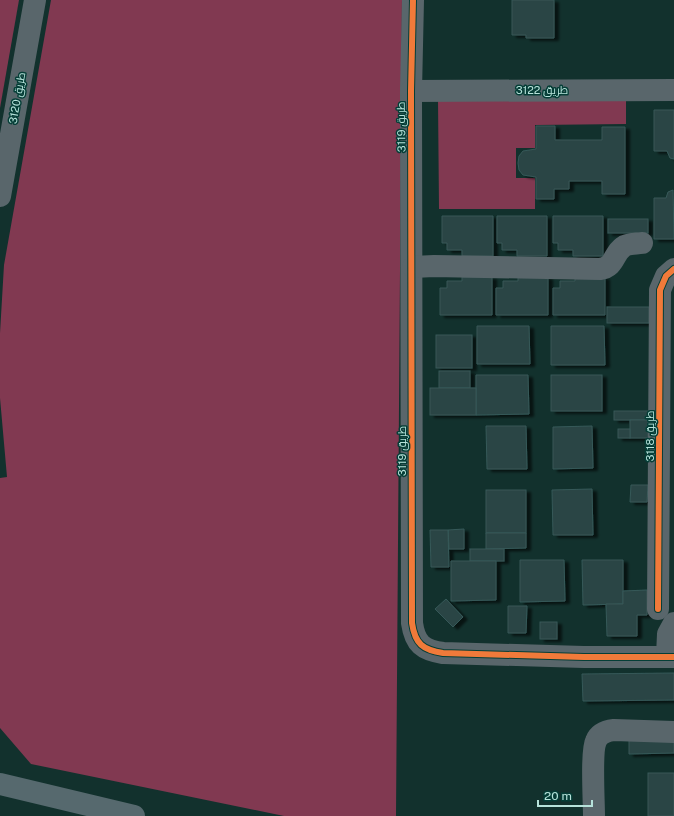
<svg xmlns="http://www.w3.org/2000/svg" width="674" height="816" font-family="'Public Sans',Cairo,sans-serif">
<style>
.green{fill:#813951}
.building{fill:#2b4544;stroke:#365959;filter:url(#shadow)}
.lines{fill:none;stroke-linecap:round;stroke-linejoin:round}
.minor{stroke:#59666b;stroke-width:22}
.highway{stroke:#56696e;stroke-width:22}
.cycleway-casing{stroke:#053e37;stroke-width:8}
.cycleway{stroke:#f17a3a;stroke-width:6}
.labels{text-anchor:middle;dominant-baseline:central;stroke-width:3;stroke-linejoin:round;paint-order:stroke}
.street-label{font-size:11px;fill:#b6e2da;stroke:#053e37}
</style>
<defs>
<filter id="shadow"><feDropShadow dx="4.5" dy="2.5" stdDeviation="1" flood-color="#0009"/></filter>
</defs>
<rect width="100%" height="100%" fill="#12312d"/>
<g class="green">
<polygon points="0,0 19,0 0,108"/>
<polygon points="51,0 402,0 396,816 284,816 31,764 0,728 0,478 7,477 0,398 0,333 4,265"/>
<polygon points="626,99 626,124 535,125 535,148 516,148 516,178 535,178 535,209 439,209 438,100"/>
</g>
<g class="building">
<polygon points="512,0 554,0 554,38 526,38 526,35 512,35"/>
<polygon points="654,110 674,110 674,159 670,158 667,151 654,151"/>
<polygon points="536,126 555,126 555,140 602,140 602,127 625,127 625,194 602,194 602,181 569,181 569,189 554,189 554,199 536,199 536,177 523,175 519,170 518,163 519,156 523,151 536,149"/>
<polygon points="673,190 674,239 654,239 654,198 666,198 668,192"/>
<polygon points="442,216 493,216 493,256 462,256 462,250 447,250 447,243 442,243"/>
<polygon points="497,216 547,216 547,256 517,256 517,250 502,250 502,243 497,243"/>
<polygon points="553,216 603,216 603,256 573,256 573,250 558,250 558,243 553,243"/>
<rect x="608" y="219" width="40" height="14"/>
<polygon points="462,277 492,277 492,315 440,315 440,288 447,288 447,281 462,281"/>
<polygon points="518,277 548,277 548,315 496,315 496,288 503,288 503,281 518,281"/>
<polygon points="575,277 605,277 605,315 553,315 553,288 560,288 560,281 575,281"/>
<rect x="607" y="307" width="42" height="16"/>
<polygon points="477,326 529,326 530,364 477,364"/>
<polygon points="551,326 604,326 605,365 551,365"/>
<rect x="436" y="335" width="36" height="33"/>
<rect x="439" y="371" width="31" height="17"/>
<polygon points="476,375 528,375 529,414 476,415"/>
<rect x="551" y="375" width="51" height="36"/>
<rect x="430" y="388" width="46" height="27"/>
<rect x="614" y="411" width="34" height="9"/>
<rect x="630" y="420" width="18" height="18"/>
<polygon points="486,426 526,426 527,469 487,469"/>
<polygon points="592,426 593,468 553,469 553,427"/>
<rect x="618" y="429" width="12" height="9"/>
<polygon points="631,485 648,485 647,502 630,502"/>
<polygon points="592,489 593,535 553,535 552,490"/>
<rect x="486" y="490" width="40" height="43"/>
<polygon points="464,529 464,549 449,549 448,530"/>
<polygon points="430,530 448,530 449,567 431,567"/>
<polygon points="486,533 526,533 526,548 486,549"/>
<rect x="470" y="549" width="34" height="12"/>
<polygon points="520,560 564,560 565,601 520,602"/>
<polygon points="582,560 623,560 623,604 583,605"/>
<polygon points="451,561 496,561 496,600 451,601"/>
<polygon points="647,590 647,615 637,615 637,636 607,636 606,604 623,604 623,591"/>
<polygon points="446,599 463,617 453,627 435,609"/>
<polygon points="508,606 527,606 526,633 508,633"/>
<rect x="540" y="622" width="17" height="17"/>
<polygon points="674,673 674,700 583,701 582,674"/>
<polygon points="629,740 674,740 674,753 629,754"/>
<rect x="648" y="773" width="26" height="43"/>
</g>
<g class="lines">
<g class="minor">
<path d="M413,0L411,91L412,623C415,644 423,650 443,653L584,657H674"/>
<polyline points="411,91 674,90"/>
<polyline points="0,196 35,0"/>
<path d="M413,267L434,266L600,269C615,267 613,254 623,247C628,243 636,244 642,243"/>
<polyline points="658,609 660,290 666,276 674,269"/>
<polyline points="667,656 668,634 674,623"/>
<path d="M594,816C594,802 591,751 596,741C599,733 606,731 614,730L674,732"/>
</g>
<polyline class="highway" points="0,784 134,816"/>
<defs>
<g id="cycleway">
<path d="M413,0L411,91L412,623C415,644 423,650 443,653L584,657H674"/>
<polyline points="658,609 660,290 666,276 674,269"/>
</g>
</defs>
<use href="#cycleway" class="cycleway-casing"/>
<use href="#cycleway" class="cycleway"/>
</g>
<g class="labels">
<g class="street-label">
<text x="542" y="90">طريق 3122</text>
<text transform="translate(17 98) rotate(-80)">طريق 3120</text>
<text transform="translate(401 127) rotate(-91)">طريق 3119</text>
<text transform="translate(650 436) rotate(-90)">طريق 3118</text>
<text transform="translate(402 451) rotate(-90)">طريق 3119</text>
</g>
</g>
<path d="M538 800v6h54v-6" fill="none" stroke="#b6e2da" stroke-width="2"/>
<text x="544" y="800" font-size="12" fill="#b6e2da" stroke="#053e37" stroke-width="3" paint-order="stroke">20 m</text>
</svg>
